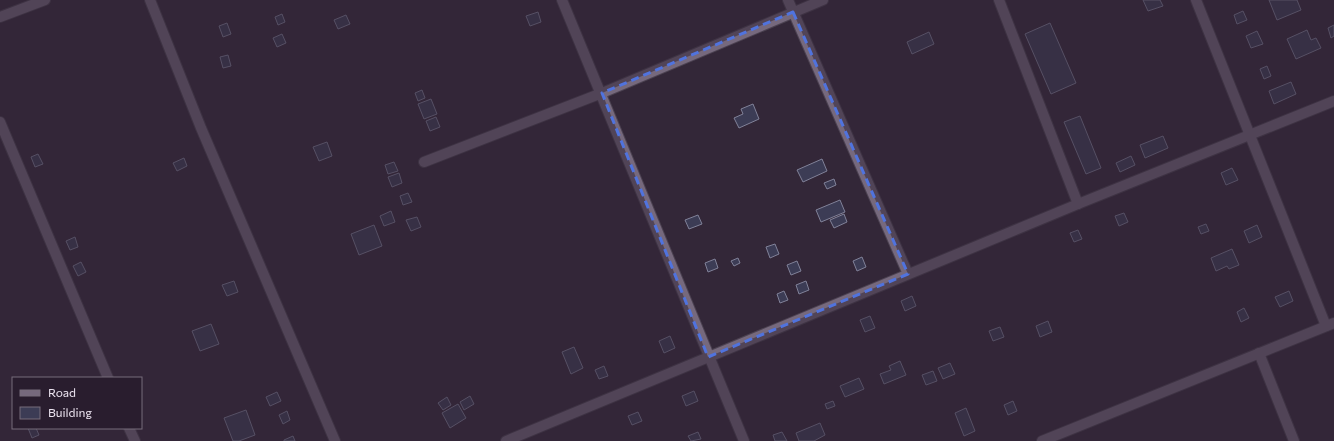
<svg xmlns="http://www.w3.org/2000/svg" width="1334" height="441" font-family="Commissioner,sans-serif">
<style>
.building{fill:#3c3c55;stroke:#818299}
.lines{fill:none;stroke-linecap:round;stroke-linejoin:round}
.street-casing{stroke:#4c4251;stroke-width:12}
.street{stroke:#76697d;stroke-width:10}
.marked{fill:none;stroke:#5073de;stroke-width:3;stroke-dasharray:8 5;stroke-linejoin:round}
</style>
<rect width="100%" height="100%" fill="#332738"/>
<g class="building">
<polygon points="1143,0 1160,0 1163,6 1148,11"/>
<polygon points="1269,0 1297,0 1301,10 1277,20"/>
<polygon points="1243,11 1247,20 1237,24 1234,15"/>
<polygon points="538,12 541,22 530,26 526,16"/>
<polygon points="282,14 285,22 278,25 275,17"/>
<polygon points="346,15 350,24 338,29 334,20"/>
<polygon points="227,23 231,34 223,37 219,26"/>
<polygon points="1050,23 1076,83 1051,94 1025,34"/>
<polygon points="1334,25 1334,36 1331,38 1328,28"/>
<polygon points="1307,30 1311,40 1316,38 1321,48 1296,59 1287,39"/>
<polygon points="1257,31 1263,44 1251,48 1246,36"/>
<polygon points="929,32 934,44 912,54 907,42"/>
<polygon points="282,34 286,43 277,47 273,38"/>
<polygon points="228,55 231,66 223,68 220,57"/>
<polygon points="1267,66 1271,76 1264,79 1260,69"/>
<polygon points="1291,82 1296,94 1274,104 1269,91"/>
<polygon points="422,90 425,98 418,101 415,93"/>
<polygon points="431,99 437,114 424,119 418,104"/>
<polygon points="753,104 759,119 739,128 734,118 743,114 741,109"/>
<polygon points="1080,116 1101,168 1086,174 1064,122"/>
<polygon points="436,117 440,127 430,131 426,121"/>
<polygon points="1163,136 1168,148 1145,158 1140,145"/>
<polygon points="327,142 332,156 319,161 313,147"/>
<polygon points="38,154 43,164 35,167 31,157"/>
<polygon points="1131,156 1135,165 1120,172 1116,163"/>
<polygon points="184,158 187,166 177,171 173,163"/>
<polygon points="822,159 827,171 803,182 797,170"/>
<polygon points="394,162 398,171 388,174 385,165"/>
<polygon points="1232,168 1238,180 1226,185 1221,173"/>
<polygon points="399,173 402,183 392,187 388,177"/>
<polygon points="834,179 836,185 827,189 824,183"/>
<polygon points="408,193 412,202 403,205 400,196"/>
<polygon points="840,200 845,212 821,222 816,210"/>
<polygon points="391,211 395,222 384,226 380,216"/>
<polygon points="1124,213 1128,222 1119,226 1115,216"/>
<polygon points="844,214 847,222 834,228 830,220"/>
<polygon points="698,215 702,224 689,229 685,220"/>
<polygon points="417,217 421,227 411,231 406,220"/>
<polygon points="1206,224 1209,231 1201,234 1198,227"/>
<polygon points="374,225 382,246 359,255 351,234"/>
<polygon points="1257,225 1262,237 1249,243 1244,231"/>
<polygon points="1078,230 1082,239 1074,242 1070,233"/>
<polygon points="75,237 78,247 70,250 66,241"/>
<polygon points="775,244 779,254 770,258 766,247"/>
<polygon points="1232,249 1239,265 1229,269 1227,266 1216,271 1211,258"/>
<polygon points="862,257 866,267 857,271 853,261"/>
<polygon points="738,258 740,263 734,266 731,261"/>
<polygon points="715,259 718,268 708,272 705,263"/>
<polygon points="797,261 801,271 791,275 787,265"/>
<polygon points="81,262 86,272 78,276 73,266"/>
<polygon points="234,281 238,292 227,296 222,285"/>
<polygon points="806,281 809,290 799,294 796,285"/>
<polygon points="784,291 788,300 780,303 777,294"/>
<polygon points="1289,291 1293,301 1280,307 1275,297"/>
<polygon points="912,296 916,306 905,311 901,301"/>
<polygon points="1244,308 1249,318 1241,322 1237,312"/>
<polygon points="870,316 875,328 865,332 860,320"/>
<polygon points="1048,321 1052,332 1040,337 1036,326"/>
<polygon points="211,324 219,344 200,351 192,331"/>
<polygon points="1000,327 1004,337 993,341 989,331"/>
<polygon points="670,336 675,348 664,353 659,341"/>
<polygon points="574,347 583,368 571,374 562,352"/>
<polygon points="900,361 906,375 884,384 880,374 891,370 889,366"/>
<polygon points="950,363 955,374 943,379 938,368"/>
<polygon points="604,366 608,376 599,379 595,370"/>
<polygon points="933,371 937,381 926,385 922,375"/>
<polygon points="859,378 864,389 845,397 840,386"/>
<polygon points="694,391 698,401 686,406 682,396"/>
<polygon points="277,392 281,401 270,406 266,397"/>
<polygon points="470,396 474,404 464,410 460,402"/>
<polygon points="447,397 451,405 443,410 438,403"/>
<polygon points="833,401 835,406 827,409 825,404"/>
<polygon points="1013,401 1017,411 1008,415 1004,405"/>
<polygon points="458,404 466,418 450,428 442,413"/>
<polygon points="966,408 975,431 964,436 955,413"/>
<polygon points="246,410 255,435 239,441 233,441 224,418"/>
<polygon points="287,411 290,420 283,424 279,415"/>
<polygon points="638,412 642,421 632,425 628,416"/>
<polygon points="820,423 825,435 814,441 799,441 796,433"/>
<polygon points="28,428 36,428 39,435 32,438"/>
<polygon points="698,432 701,439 691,441 688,436"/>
<polygon points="782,432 787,441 775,441 773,435"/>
<polygon points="293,436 295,441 284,441 284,440"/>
</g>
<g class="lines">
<defs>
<g id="street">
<polyline points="150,0 201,128 335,441"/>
<polyline points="562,0 744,441"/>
<polyline points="788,0 908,274"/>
<polyline points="999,0 1078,204"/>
<polyline points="1196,0 1326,326"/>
<polyline points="0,17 45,0"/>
<polyline points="0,122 108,378"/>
<polyline points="424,162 602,93 823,0"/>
<polyline points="1259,353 1294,441"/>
<polyline points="129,428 135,441"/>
<polyline points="506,441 1078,204 1334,101"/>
<polyline points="1042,441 1334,323"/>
</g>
</defs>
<use href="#street" class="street-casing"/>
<use href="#street" class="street"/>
</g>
<path d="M0 0H1334V441H0ZM793,12L908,274L708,357L602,93Z" fill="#332738" fill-opacity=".55" fill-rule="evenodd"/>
<path class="marked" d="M793,12L908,274L708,357L602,93Z"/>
<rect x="12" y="377" width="130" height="52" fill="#291d2e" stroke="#776c7b"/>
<rect x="20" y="390" width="20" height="6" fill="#76697d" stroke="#776c7b"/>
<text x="48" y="397" font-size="12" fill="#ebe3ef">Road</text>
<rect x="20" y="407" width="20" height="12" fill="#3c3c55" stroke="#776c7b"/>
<text x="48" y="417" font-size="12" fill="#ebe3ef">Building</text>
</svg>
